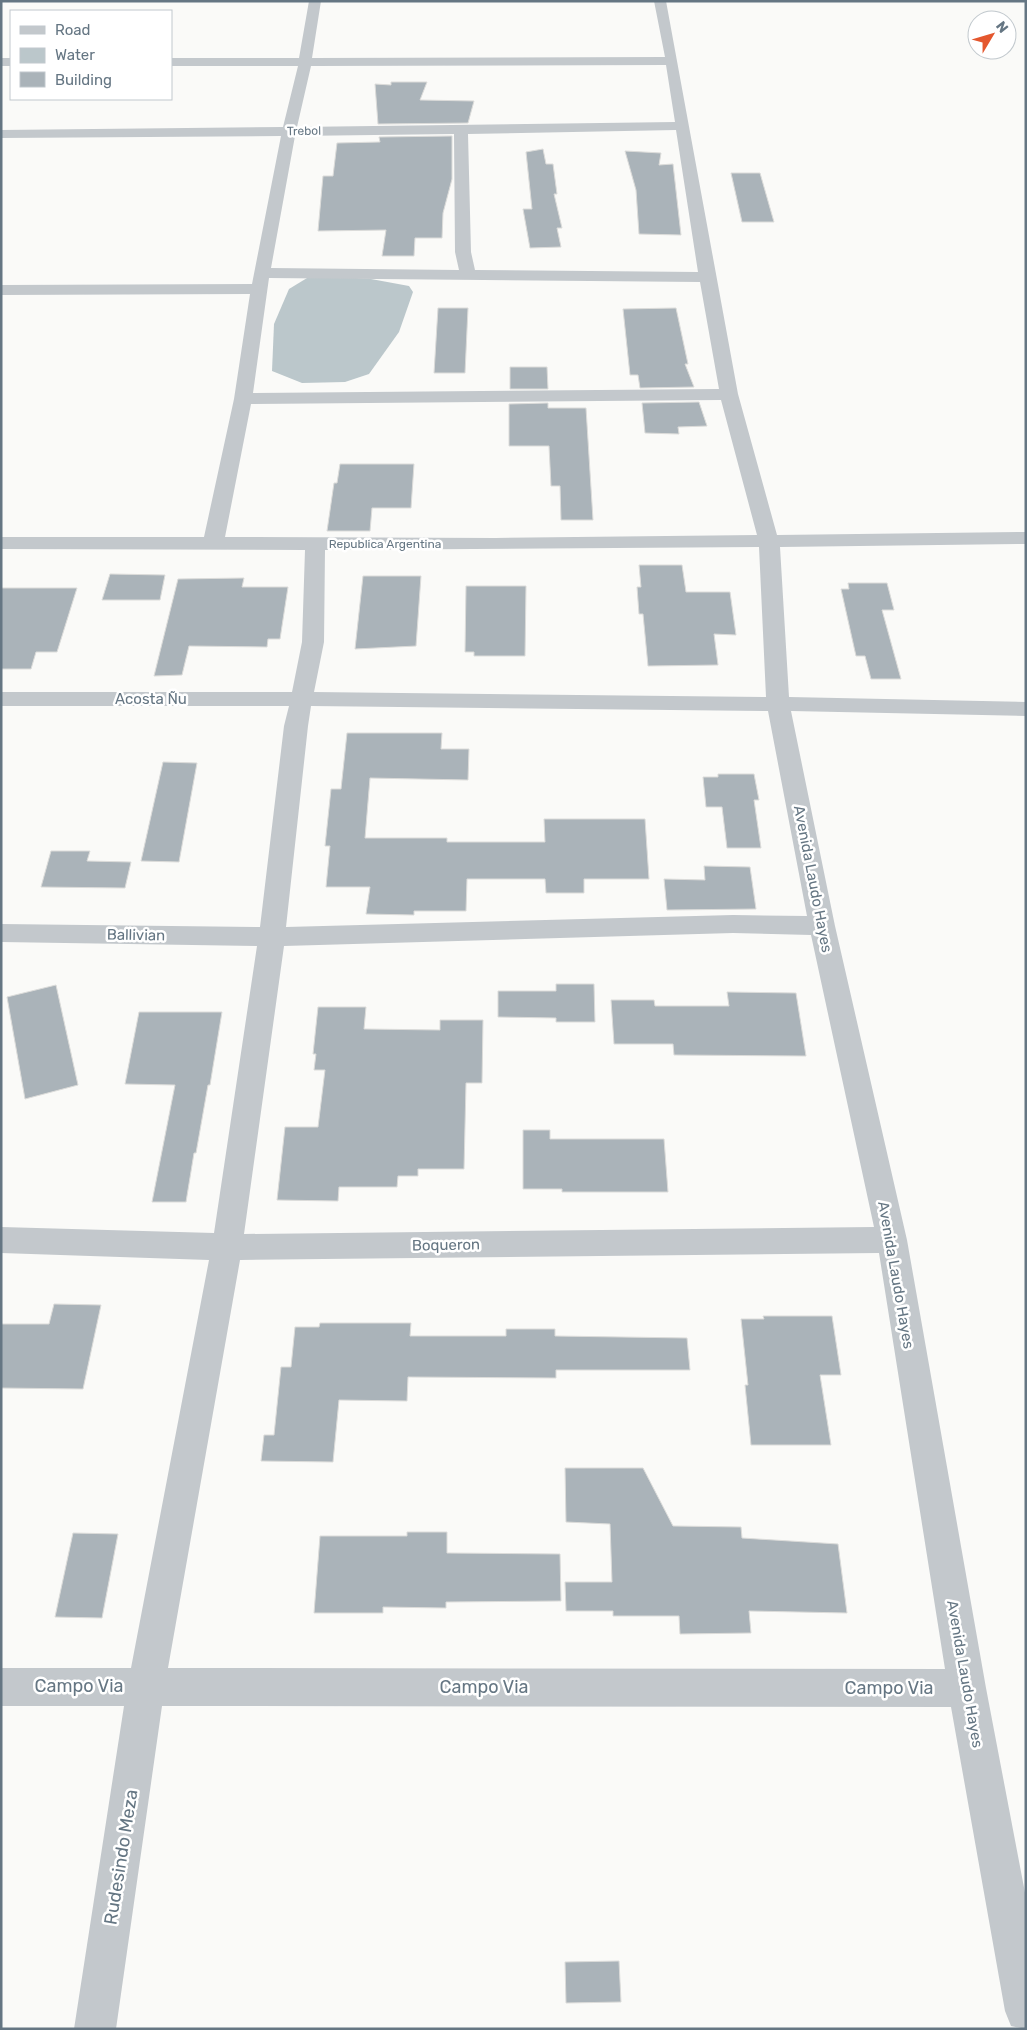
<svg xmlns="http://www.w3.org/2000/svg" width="1027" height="2030" font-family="Rubik,sans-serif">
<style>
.water{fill:#bbc7cb}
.building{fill:#aab3b9;stroke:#dcdcda}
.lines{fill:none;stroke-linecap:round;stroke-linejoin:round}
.minor{fill:#c3c8cc;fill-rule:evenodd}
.labels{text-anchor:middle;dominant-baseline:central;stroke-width:5;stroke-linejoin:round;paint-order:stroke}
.far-street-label{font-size:12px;fill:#657683;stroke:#fff}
.street-label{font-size:15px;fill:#657683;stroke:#fff}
.near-street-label{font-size:18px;fill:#657683;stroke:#fff}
</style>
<rect width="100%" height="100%" fill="#fafaf8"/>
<polygon class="water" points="312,275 371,279 409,286 413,292 399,332 369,374 345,382 302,383 272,371 274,324 289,289"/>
<g class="building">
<polygon points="391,82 427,82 420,100 474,101 468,123 378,124 375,84 391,85"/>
<polygon points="452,136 452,179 443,213 442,238 415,238 414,256 382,256 386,230 318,231 323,176 333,176 337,143 380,142 379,137"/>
<polygon points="543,149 546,164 553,164 557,194 554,194 562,228 557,228 561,247 530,248 523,209 532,209 526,152"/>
<polygon points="625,151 661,153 659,165 673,164 681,235 639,234 636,190"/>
<polygon points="731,173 760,173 774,222 742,222"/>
<polygon points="438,308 468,308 465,373 434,373"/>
<polygon points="676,308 688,364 685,364 694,387 640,388 638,375 630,375 623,309"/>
<polygon points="510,367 547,367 548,389 510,389"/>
<polygon points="699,402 707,426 678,427 679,434 645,433 642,403"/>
<polygon points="548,403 548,408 586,408 593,520 561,520 560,486 551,486 549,446 509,446 509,404"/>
<polygon points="340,464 414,464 411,508 372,508 370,531 327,531 334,483 337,483"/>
<polygon points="639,565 682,565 686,592 730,592 736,635 714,634 718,665 648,666 643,614 639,614 637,587 641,587"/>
<polygon points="110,574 165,575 160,600 102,600"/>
<polygon points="363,576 421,576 416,646 355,649"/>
<polygon points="244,578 242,587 288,587 280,639 268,639 267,647 189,646 182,675 154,676 178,579"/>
<polygon points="848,583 887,583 894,610 882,610 901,679 871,679 865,656 856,656 841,589 849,589"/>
<polygon points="466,586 526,586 525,656 474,656 474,652 465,652"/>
<polygon points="1,588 77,588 57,652 36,652 31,669 1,669"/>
<polygon points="347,733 442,733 441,749 469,749 468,780 370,778 365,838 447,838 447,842 545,842 544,819 645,819 649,879 584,879 584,893 546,893 545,879 467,879 466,911 414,911 414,915 366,914 370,887 326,887 330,846 325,846 331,789 341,789"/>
<polygon points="163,762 197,763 179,862 141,861"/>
<polygon points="718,774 754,774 759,800 754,800 761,848 727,848 722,807 706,807 703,777 718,777"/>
<polygon points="51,851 90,851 87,861 131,862 125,888 41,887"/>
<polygon points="704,866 750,867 756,909 667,910 664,879 705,880"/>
<polygon points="556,984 594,984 595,1022 556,1022 556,1018 498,1017 498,991 556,991"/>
<polygon points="56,985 78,1085 25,1099 7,997"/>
<polygon points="727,992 796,993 806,1056 674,1055 673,1044 614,1044 611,1000 654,1000 655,1006 729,1006"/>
<polygon points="318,1007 366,1007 364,1029 440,1030 440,1020 483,1020 482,1083 466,1083 464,1169 418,1169 418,1176 398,1176 397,1187 339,1187 338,1201 277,1200 285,1127 318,1127 325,1070 314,1070 316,1054 313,1054"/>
<polygon points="139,1012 222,1012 210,1085 208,1085 196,1153 194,1153 186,1202 152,1202 175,1085 125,1084"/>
<polygon points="523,1130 550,1130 550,1139 664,1139 668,1192 562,1192 562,1189 523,1189"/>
<polygon points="54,1304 101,1305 83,1389 1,1388 1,1324 49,1324"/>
<polygon points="763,1316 832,1316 841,1375 820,1375 831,1445 751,1445 745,1385 748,1385 741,1319 764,1319"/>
<polygon points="320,1323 411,1323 410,1336 506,1336 506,1329 555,1329 555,1336 687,1338 690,1370 556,1370 556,1378 408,1377 407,1401 339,1400 333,1462 261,1461 264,1435 274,1435 281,1367 291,1367 295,1327 319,1327"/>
<polygon points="565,1468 643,1468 673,1526 741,1527 742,1538 838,1544 847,1613 749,1611 751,1633 680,1634 679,1616 613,1616 613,1611 566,1611 565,1582 612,1582 610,1524 566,1522"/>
<polygon points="407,1532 447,1532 447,1553 560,1554 561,1601 446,1602 446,1608 383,1607 383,1613 314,1613 320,1536 407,1536"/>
<polygon points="73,1533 118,1534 102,1618 55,1617"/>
<polygon points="619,1961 621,2002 566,2003 565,1962"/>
</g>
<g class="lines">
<g class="minor">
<path d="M309,1H321L312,58L665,57L654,1H666L738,394L777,535L1026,532V544L780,547L789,697L1026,702V716L791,711L835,926L907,1240L986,1688L1026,1898V2029L1011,2026L1005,2011L951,1707L162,1706L116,2029H74L124,1706H1V1668H131L209,1260L1,1253V1227L214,1233L257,946L1,942V924L260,927L284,726L289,706H1V692H292L302,642L305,550L1,549V537H204L234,399L250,294L1,295V285L252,284L281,136L1,138V130L283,127L298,66H171V58H299ZM666,65L675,122L297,127L311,66ZM676,130L698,272L475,270L471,252L468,134ZM454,134L455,252L459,270L271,268L295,136ZM269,278L700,282L719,389L253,393ZM721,400L757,535L495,538L225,537L251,404ZM759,547L766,697L314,692L324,642L325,550ZM311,706L768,711L807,916L733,915L286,927L308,726ZM733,933L811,935L874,1227L244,1234L284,946ZM879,1253L945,1669L168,1668L240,1260Z"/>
<rect x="1" y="58" width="10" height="8"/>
</g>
</g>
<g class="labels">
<g class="far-street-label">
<text transform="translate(304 131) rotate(-1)">Trebol</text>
<text x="385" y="544">Republica Argentina</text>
</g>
<g class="street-label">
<text x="151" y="699">Acosta Ñu</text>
<text transform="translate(813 879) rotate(79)">Avenida Laudo Hayes</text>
<text transform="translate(136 935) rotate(1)">Ballivian</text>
<text transform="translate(446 1245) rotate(-1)">Boqueron</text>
<text transform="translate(896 1275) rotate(80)">Avenida Laudo Hayes</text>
<text transform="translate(965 1674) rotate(80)">Avenida Laudo Hayes</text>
</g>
<g class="near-street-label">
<text x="79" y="1686">Campo Via</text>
<text x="484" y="1687">Campo Via</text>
<text x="889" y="1688">Campo Via</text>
<text transform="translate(121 1857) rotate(-81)">Rudesindo Meza</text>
</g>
</g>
<rect width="1027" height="2030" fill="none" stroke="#657683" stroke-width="5"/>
<rect x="10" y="10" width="162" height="90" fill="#ffffff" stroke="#c1c8cd"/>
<rect x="20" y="26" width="25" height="8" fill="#c3c8cc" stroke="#c1c8cd"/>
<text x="55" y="35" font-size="15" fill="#657683">Road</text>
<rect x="20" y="48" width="25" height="15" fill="#bbc7cb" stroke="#c1c8cd"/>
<text x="55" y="60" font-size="15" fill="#657683">Water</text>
<rect x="20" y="72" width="25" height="15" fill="#aab3b9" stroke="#c1c8cd"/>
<text x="55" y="85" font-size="15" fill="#657683">Building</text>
<g transform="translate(992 35) rotate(52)"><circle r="24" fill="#ffffff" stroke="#c1c8cd"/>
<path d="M0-4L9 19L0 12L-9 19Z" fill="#e4572e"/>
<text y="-8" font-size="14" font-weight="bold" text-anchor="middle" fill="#657683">N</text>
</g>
</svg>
